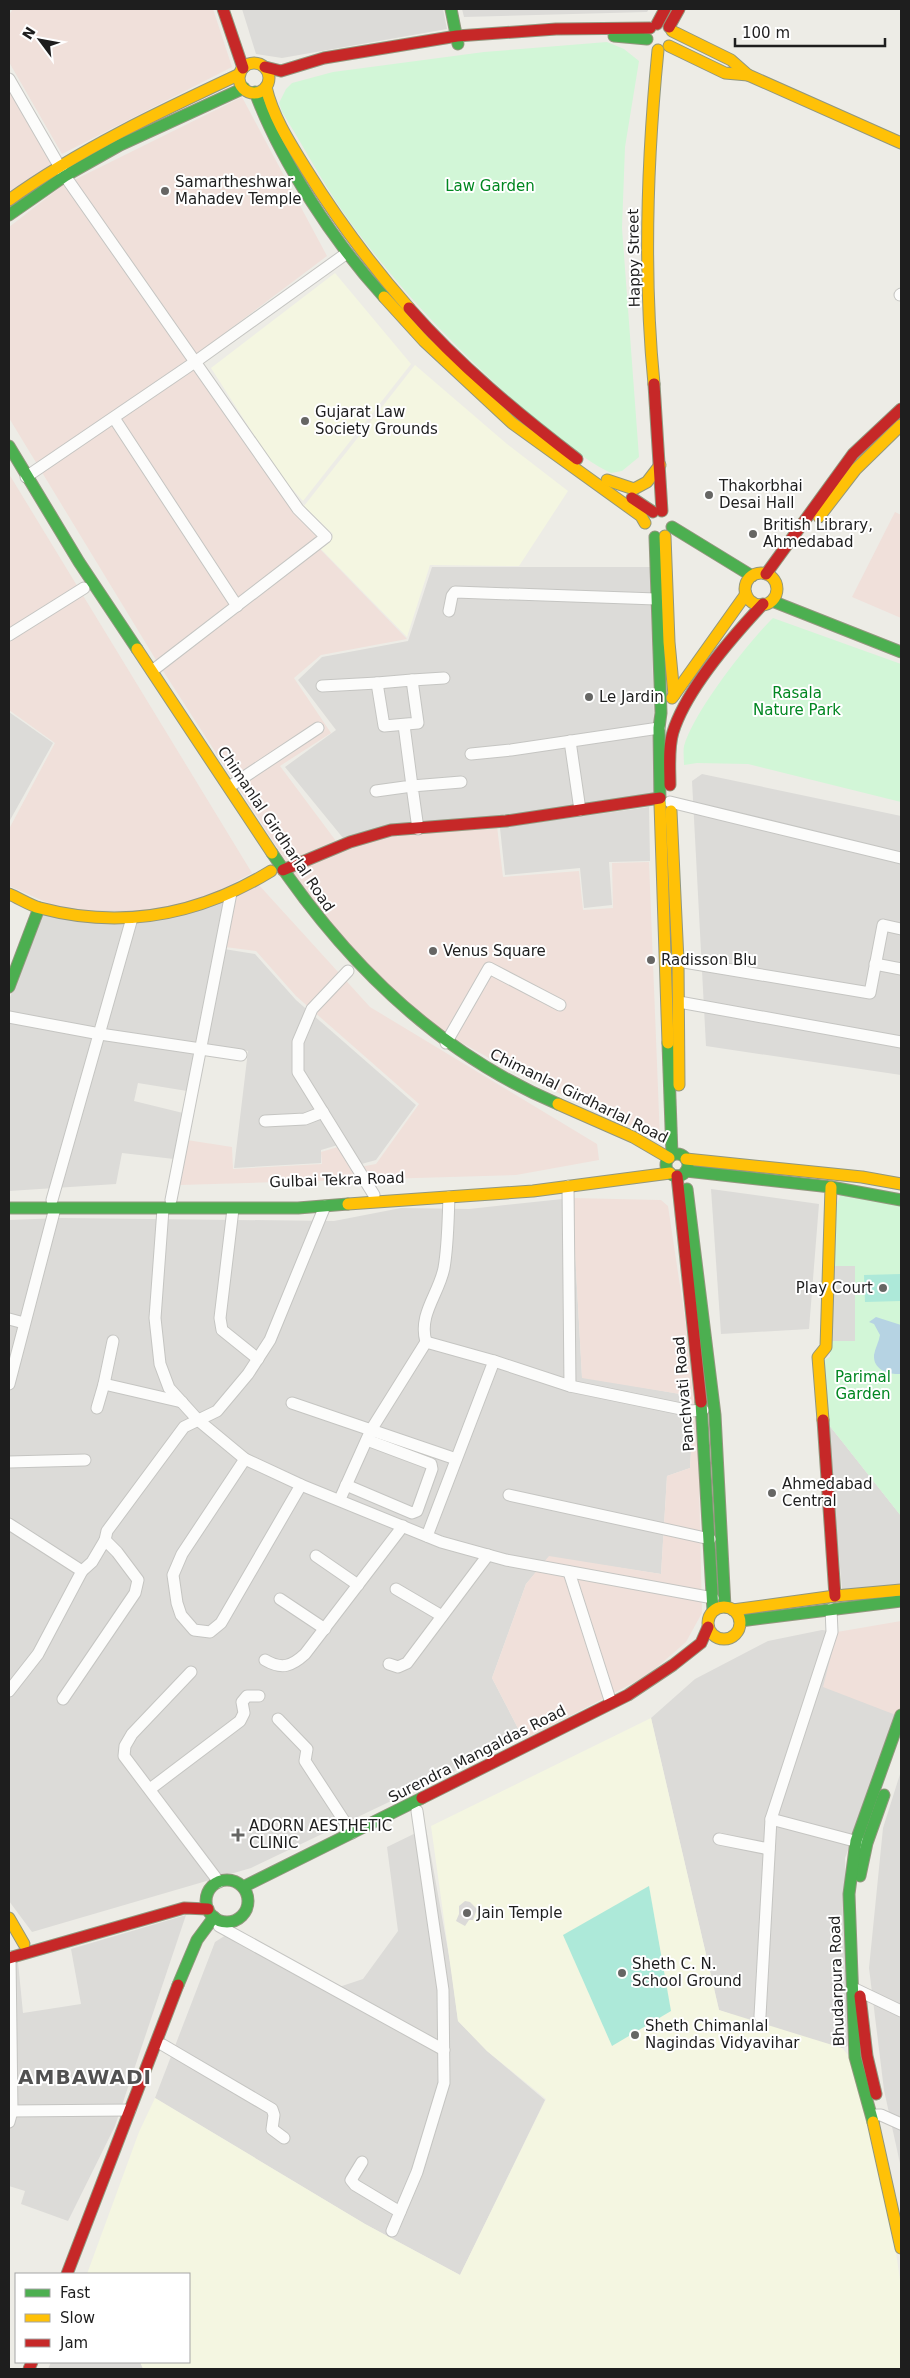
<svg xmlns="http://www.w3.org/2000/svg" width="910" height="2378" font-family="'DejaVu Sans',sans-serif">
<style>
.residential{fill:#dcdbd8}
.commercial{fill:#f0e0da}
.education{fill:#f4f6e1}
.religious{fill:#dbdad8}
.park{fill:#d2f6d7}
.pitch{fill:#ade9d9}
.parking{fill:#dbdbd8}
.water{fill:#b6d3e3}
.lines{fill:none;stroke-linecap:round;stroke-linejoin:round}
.street-casing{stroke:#c5c5c2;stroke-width:13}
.fast-casing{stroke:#92977e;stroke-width:13}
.slow-casing{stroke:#92977e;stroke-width:13}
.jam-casing{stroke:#92977e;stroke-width:13}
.street{stroke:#fcfcfb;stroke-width:11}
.fast{stroke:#4caf50;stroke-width:11}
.slow{stroke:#ffc107;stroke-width:11}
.jam{stroke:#c62828;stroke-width:11}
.poi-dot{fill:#666664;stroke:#fff;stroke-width:2}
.labels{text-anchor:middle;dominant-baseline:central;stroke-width:4;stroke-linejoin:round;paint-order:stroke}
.poi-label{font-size:15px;fill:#1e1e1e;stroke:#fff;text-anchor:start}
.park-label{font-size:15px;fill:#018721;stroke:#fff}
.street-label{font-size:15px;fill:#1e1e1e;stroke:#fff}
.district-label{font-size:20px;font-weight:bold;letter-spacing:1px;fill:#515151;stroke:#fff}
</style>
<rect width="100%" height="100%" fill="#edece6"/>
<g class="residential">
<polygon points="242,9 443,9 447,29 282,58 256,54"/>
<polygon points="462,9 649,9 647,12 464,17"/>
<polygon points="432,567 650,567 656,796 343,838 285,767 336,730 298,680 322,657 408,641"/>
<polygon points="9,712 53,743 9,822"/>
<polygon points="702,774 901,816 901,1075 706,1046 692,781"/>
<polygon points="649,807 650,861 609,862 612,905 584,908 580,868 505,875 500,828"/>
<polygon points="227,897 187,1091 138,1083 134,1101 183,1113 174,1159 122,1153 116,1184 9,1191 9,1000 41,911"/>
<polygon points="224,949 255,954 296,1000 416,1105 376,1160 354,1166 341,1144 321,1150 321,1163 234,1168 248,1051 205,1045"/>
<polygon points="711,1189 819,1204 809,1329 721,1334"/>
<polygon points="572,1198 582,1377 686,1395 693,1416 690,1468 667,1476 661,1574 549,1557 526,1584 492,1678 523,1738 251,1868 32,1932 9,1901 9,1220 61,1218 334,1221 401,1208 469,1209"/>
<polygon points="829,1425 901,1516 901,1590 843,1598 828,1442"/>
<polygon points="822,1630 837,1632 901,1717 845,1858 851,2045 842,2048 774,2030 719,2010 651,1718 695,1679 768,1641"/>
<polygon points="901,1771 901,2168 884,2090 869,1968 883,1828"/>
<polygon points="426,1828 451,1967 458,2021 487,2051 545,2100 460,2275 365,2224 155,2098 215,1942 226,1935 330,1990 363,1979 398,1931 387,1847"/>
<polygon points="186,1915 115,2126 68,2221 21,2204 25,2191 9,2186 9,1965 18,1962 23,2013 81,2004 71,1949"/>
<polygon points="51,2362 140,2362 144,2369 48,2369"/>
</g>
<g class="commercial">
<polygon points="13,9 213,9 232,67 62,154 9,62 9,15"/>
<polygon points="9,91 52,163 9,195"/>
<polygon points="242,97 327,256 197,354 295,511 324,541 319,548 407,639 321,655 294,678 331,733 280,766 336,841 287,863 156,660 9,418 9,227 62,186"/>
<polygon points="9,474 252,873 219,891 185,904 154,911 78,910 55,906 9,886 9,829 55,743 9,710"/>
<polygon points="895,512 901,515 901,618 852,597"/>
<polygon points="497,826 503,877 579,871 583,910 613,908 612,863 649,862 660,1139 521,1076 437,1029 360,960 290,871 351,847 394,834"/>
<polygon points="258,884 370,1007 597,1144 599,1160 516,1175 180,1185 187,1140 232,1147 233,1169 322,1164 321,1152 341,1146 354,1168 376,1164 419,1104 296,996 256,951 225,947 233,895"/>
<polygon points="572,1198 661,1200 668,1206 697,1399 702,1613 686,1642 648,1675 532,1736 523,1738 492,1678 526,1584 549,1556 661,1574 667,1476 690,1468 693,1416 686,1395 582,1378"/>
<polygon points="901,1621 901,1717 823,1687 837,1632"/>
</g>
<g class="education">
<polygon points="335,273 411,364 303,501 279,474 211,368"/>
<polygon points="415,365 507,444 568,491 519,566 430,565 407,637 320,548 333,534 304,506"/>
<polygon points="651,1718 719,2010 842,2048 854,2062 891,2218 901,2287 901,2369 143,2369 140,2362 189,2362 189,2274 87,2274 139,2132 155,2098 365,2224 460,2275 546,2099 487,2051 458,2021 431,1826"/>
</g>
<polygon class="religious" points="465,1901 470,1902 477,1909 473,1920 469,1920 465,1926 456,1921 459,1914 459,1906"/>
<g class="park">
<path d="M607,42L624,49L639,61L625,147L622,228L639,457L622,471L611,473C580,458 543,426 517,403C452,345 393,283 343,212C321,180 303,145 282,112L279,103L286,89L292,83L333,72L484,52Z"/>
<path d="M773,618L901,664V802L748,764L697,763L684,765C684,759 683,752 684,746C693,713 748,642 773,618Z"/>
<polygon points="841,1194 901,1206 901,1516 829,1425 824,1360 830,1357 835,1208"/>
</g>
<g class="pitch">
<polygon points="901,1274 901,1301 865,1302 864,1275"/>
<polygon points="649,1886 671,2011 612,2046 563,1935"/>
</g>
<rect class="parking" x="830" y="1266" width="25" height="75"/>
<path class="water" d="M876,1317L901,1325V1374C889,1375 873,1370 874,1355C875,1348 879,1342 880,1335L874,1324L869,1322Z"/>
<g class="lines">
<defs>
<g id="street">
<polyline points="9,79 65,176 298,509 326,537 152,671"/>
<polyline points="900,295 901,294"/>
<polyline points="114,418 237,606"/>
<polyline points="26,477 195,362 347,253"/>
<polyline points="449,611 452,596 455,592 656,599"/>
<polyline points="9,635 84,588"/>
<polygon points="412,680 418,723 384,726 377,683"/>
<polyline points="412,680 444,678"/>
<polyline points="322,686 377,683"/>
<polyline points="570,741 580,810"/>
<polyline points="471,754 511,750 659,728"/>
<polyline points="229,787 318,728"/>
<polyline points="376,791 412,786 404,725"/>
<polyline points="670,802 901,858"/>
<polyline points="418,829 412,786 461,782"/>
<polyline points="678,961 870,993 883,925 901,929"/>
<polyline points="875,964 901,969"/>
<polyline points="348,971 312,1009 298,1042 298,1072 374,1195"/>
<polyline points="679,1002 901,1042"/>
<polyline points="9,1017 100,1034 241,1055"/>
<polyline points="446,1043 489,968 560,1005"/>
<polyline points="265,1121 305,1119 323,1112"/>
<polyline points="52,1200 132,918"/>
<polyline points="171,1200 231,893"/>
<polyline points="163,1209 155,1318 160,1364 169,1388 198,1420 245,1459 301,1485 441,1542 506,1560 713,1598"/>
<polyline points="233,1209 220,1318 222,1330 258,1359"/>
<polyline points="9,1319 24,1323"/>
<path d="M426,1342C418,1314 439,1294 444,1268C448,1245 448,1220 449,1197"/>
<polyline points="494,1361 570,1386 568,1186"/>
<polyline points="9,1384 55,1208"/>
<polyline points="104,1384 113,1341"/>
<polyline points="570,1386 691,1411 703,1410"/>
<polyline points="292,1403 456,1459"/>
<polyline points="97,1408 104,1384 182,1402"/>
<polyline points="245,1459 182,1554 173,1575 177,1603 181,1615 194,1630 210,1632 221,1623 301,1485"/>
<polyline points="9,1462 85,1460"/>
<polyline points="346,1485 412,1513 417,1511 432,1469 431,1464 367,1440"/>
<polyline points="509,1495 710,1539"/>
<polyline points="340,1499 371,1430 426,1342 494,1361 427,1536"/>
<polyline points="9,1524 82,1571 92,1562 105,1540"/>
<polyline points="316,1556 358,1585"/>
<polyline points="569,1572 611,1703"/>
<polyline points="396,1589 442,1616"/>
<polyline points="280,1599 325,1629"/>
<path d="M265,1660C282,1670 292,1666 305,1654L403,1526"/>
<polyline points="389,1664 398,1667 407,1663 488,1555"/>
<polyline points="191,1672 132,1734 125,1746 124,1756 219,1882"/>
<polyline points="9,1691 38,1654 82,1571"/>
<polyline points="63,1699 135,1593 138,1580 117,1552 105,1540 107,1531 184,1427 217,1411 248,1374 270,1340 325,1206"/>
<polyline points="278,1719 307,1749 305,1761 352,1833"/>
<polyline points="150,1789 240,1721 244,1713 242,1702 247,1696 259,1696"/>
<polyline points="771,1819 862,1843"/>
<polyline points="719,1839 769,1849"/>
<polyline points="219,1926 444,2050"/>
<polyline points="853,1988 901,2011"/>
<polyline points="760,2016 771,1819 832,1632 831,1609"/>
<polyline points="163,2045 272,2109 274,2115 272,2129 284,2138"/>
<polyline points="9,2111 130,2110"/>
<polyline points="872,2115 881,2115 901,2124"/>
<polyline points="9,2122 12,2111 10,1957"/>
<polyline points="362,2162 351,2180 355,2185 400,2212"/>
<polyline points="392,2231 417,2172 444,2083 443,1990 417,1811"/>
</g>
<g id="fast">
<polyline points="451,9 458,44"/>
<polyline points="614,36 647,39"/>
<path d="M255,92C281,162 334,242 384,297"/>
<polyline points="9,215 65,176 120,145 244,88"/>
<polyline points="9,446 79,562 137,649"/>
<polyline points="672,527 752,576"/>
<polyline points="655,537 661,713 659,728 660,804"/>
<polyline points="772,601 901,652"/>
<path d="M272,853C344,961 437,1053 558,1104"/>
<polyline points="9,987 39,908"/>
<polyline points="668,1043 672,1155"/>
<circle cx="677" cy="1165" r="11"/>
<polyline points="686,1171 831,1187 901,1200"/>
<polyline points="687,1189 715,1415 725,1607"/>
<polyline points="9,1208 298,1208 348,1204"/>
<polyline points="701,1402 713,1611"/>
<polyline points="740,1621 901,1601"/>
<polyline points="860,1876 867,1843 884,1795"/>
<circle cx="227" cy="1901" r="21"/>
<polyline points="243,1887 422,1798"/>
<polyline points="178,1985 197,1940 214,1917"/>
<polyline points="873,2122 855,2057 849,1894 856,1841 901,1715"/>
</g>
<g id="slow">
<polyline points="672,31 731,60 748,75 901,143"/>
<polyline points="669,46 725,73 748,75"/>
<circle cx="254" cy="78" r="15"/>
<path d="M266,87C273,117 290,143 306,169C337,219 371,265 409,308"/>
<path d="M9,200C80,149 161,111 240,74"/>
<polyline points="384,297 424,341 512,423 641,516 645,523"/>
<path d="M654,384C643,273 647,161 658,50"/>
<polyline points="607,480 634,489 647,482 660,465"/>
<polyline points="819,517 856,469 901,425"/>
<polyline points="665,536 669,642 674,695"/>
<circle cx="761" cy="589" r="16"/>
<polyline points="137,649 272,853"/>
<polyline points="672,698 746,594"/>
<polyline points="660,804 668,1043"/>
<polyline points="671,811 678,961 679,1085"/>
<path d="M9,894C19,898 29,905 40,908C123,930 199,915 271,871"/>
<polyline points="558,1104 633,1137 669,1158"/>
<polyline points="686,1159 862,1177 901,1184"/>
<polyline points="348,1204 533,1191 670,1173"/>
<polyline points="823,1420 818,1357 826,1347 831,1187"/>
<circle cx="724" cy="1623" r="16"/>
<polyline points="733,1610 835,1596 901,1590"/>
<polyline points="9,1918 24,1944"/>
<polyline points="873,2122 901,2248"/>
</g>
<g id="jam">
<polyline points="223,9 243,68"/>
<polyline points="657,24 665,9"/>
<polyline points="669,27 679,9"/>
<polyline points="265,67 281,71 324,58 457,36 556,29 650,28"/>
<path d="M409,308C459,365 517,413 577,459"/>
<polyline points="654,384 662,511"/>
<polyline points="632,498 653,512"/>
<polyline points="766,574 853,454 901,409"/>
<path d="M670,785C670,768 668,748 673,732C686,690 733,636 763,604"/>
<polyline points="283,870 350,842 391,830 506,821 660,798"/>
<polyline points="677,1176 701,1402"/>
<polyline points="823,1420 835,1596"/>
<polyline points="422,1798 628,1695 673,1665 701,1643 708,1627"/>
<polyline points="9,1958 184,1908 208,1909"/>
<polyline points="860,1996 867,2056 876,2094"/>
<polyline points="67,2274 178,1985"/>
<polyline points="29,2369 32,2362"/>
</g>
</defs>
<use href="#street" class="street-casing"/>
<use href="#fast" class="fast-casing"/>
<use href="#slow" class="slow-casing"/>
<use href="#jam" class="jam-casing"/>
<use href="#street" class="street"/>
<use href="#fast" class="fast"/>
<use href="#slow" class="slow"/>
<use href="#jam" class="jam"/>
</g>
<g class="poi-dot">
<circle cx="165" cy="191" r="5"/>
<circle cx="305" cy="421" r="5"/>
<circle cx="709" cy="495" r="5"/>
<circle cx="753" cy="534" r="5"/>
<circle cx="589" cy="697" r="5"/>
<circle cx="433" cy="951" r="5"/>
<circle cx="651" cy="960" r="5"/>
<circle cx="883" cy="1288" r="5"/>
<circle cx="772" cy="1493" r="5"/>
<path d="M235.5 1827.5h5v5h5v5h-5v5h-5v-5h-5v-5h5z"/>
<circle cx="467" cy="1913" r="5"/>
<circle cx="622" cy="1973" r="5"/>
<circle cx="635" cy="2035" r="5"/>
</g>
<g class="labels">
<g class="poi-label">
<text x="175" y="182">Samartheshwar<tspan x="175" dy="17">Mahadev Temple</tspan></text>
<text x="315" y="412">Gujarat Law<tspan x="315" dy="17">Society Grounds</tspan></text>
<text x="719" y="486">Thakorbhai<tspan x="719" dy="17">Desai Hall</tspan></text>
<text x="763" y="525">British Library,<tspan x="763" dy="17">Ahmedabad</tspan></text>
<text x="599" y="697">Le Jardin</text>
<text x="443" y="951">Venus Square</text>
<text x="661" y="960">Radisson Blu</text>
<text x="873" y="1288" text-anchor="end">Play Court</text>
<text x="782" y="1484">Ahmedabad<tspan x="782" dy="17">Central</tspan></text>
<text x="249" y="1826">ADORN AESTHETIC<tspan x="249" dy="17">CLINIC</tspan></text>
<text x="477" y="1913">Jain Temple</text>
<text x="632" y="1964">Sheth C. N.<tspan x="632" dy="17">School Ground</tspan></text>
<text x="645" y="2026">Sheth Chimanlal<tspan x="645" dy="17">Nagindas Vidyavihar</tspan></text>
</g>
<g class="park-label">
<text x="490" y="186">Law Garden</text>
<text x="797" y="693">Rasala<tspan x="797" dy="17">Nature Park</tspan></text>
<text x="863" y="1377">Parimal<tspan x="863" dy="17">Garden</tspan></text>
</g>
<g class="street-label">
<text transform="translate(634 258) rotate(-91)">Happy Street</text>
<text transform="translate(276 829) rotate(56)">Chimanlal Girdharlal Road</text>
<text transform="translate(579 1096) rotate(26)">Chimanlal Girdharlal Road</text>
<text transform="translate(337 1180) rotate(-2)">Gulbai Tekra Road</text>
<text transform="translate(684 1394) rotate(-95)">Panchvati Road</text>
<text transform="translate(477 1754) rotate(-27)">Surendra Mangaldas Road</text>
<text transform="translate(837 1981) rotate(-92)">Bhudarpura Road</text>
</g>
<g class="district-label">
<text x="85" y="2077">AMBAWADI</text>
</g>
</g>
<rect width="910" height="2378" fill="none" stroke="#1e1e1e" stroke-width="20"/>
<rect x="15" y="2273" width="175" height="90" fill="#ffffff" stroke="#a5a5a5"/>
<rect x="25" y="2289" width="25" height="8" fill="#4caf50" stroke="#a5a5a5"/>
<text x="60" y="2298" font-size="15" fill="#1e1e1e">Fast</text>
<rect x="25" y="2314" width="25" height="8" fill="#ffc107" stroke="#a5a5a5"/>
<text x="60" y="2323" font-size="15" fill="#1e1e1e">Slow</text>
<rect x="25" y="2339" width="25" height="8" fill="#c62828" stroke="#a5a5a5"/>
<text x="60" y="2348" font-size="15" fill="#1e1e1e">Jam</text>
<g transform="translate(40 40) rotate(302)" stroke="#ffffff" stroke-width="4" paint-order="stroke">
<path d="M0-4L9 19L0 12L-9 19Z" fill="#1e1e1e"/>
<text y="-8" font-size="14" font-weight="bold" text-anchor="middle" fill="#1e1e1e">N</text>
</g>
<path d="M735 38v8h150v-8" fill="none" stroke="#1e1e1e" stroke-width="2.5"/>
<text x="742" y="38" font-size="15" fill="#1e1e1e" stroke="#ffffff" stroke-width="4" paint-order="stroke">100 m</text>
</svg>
